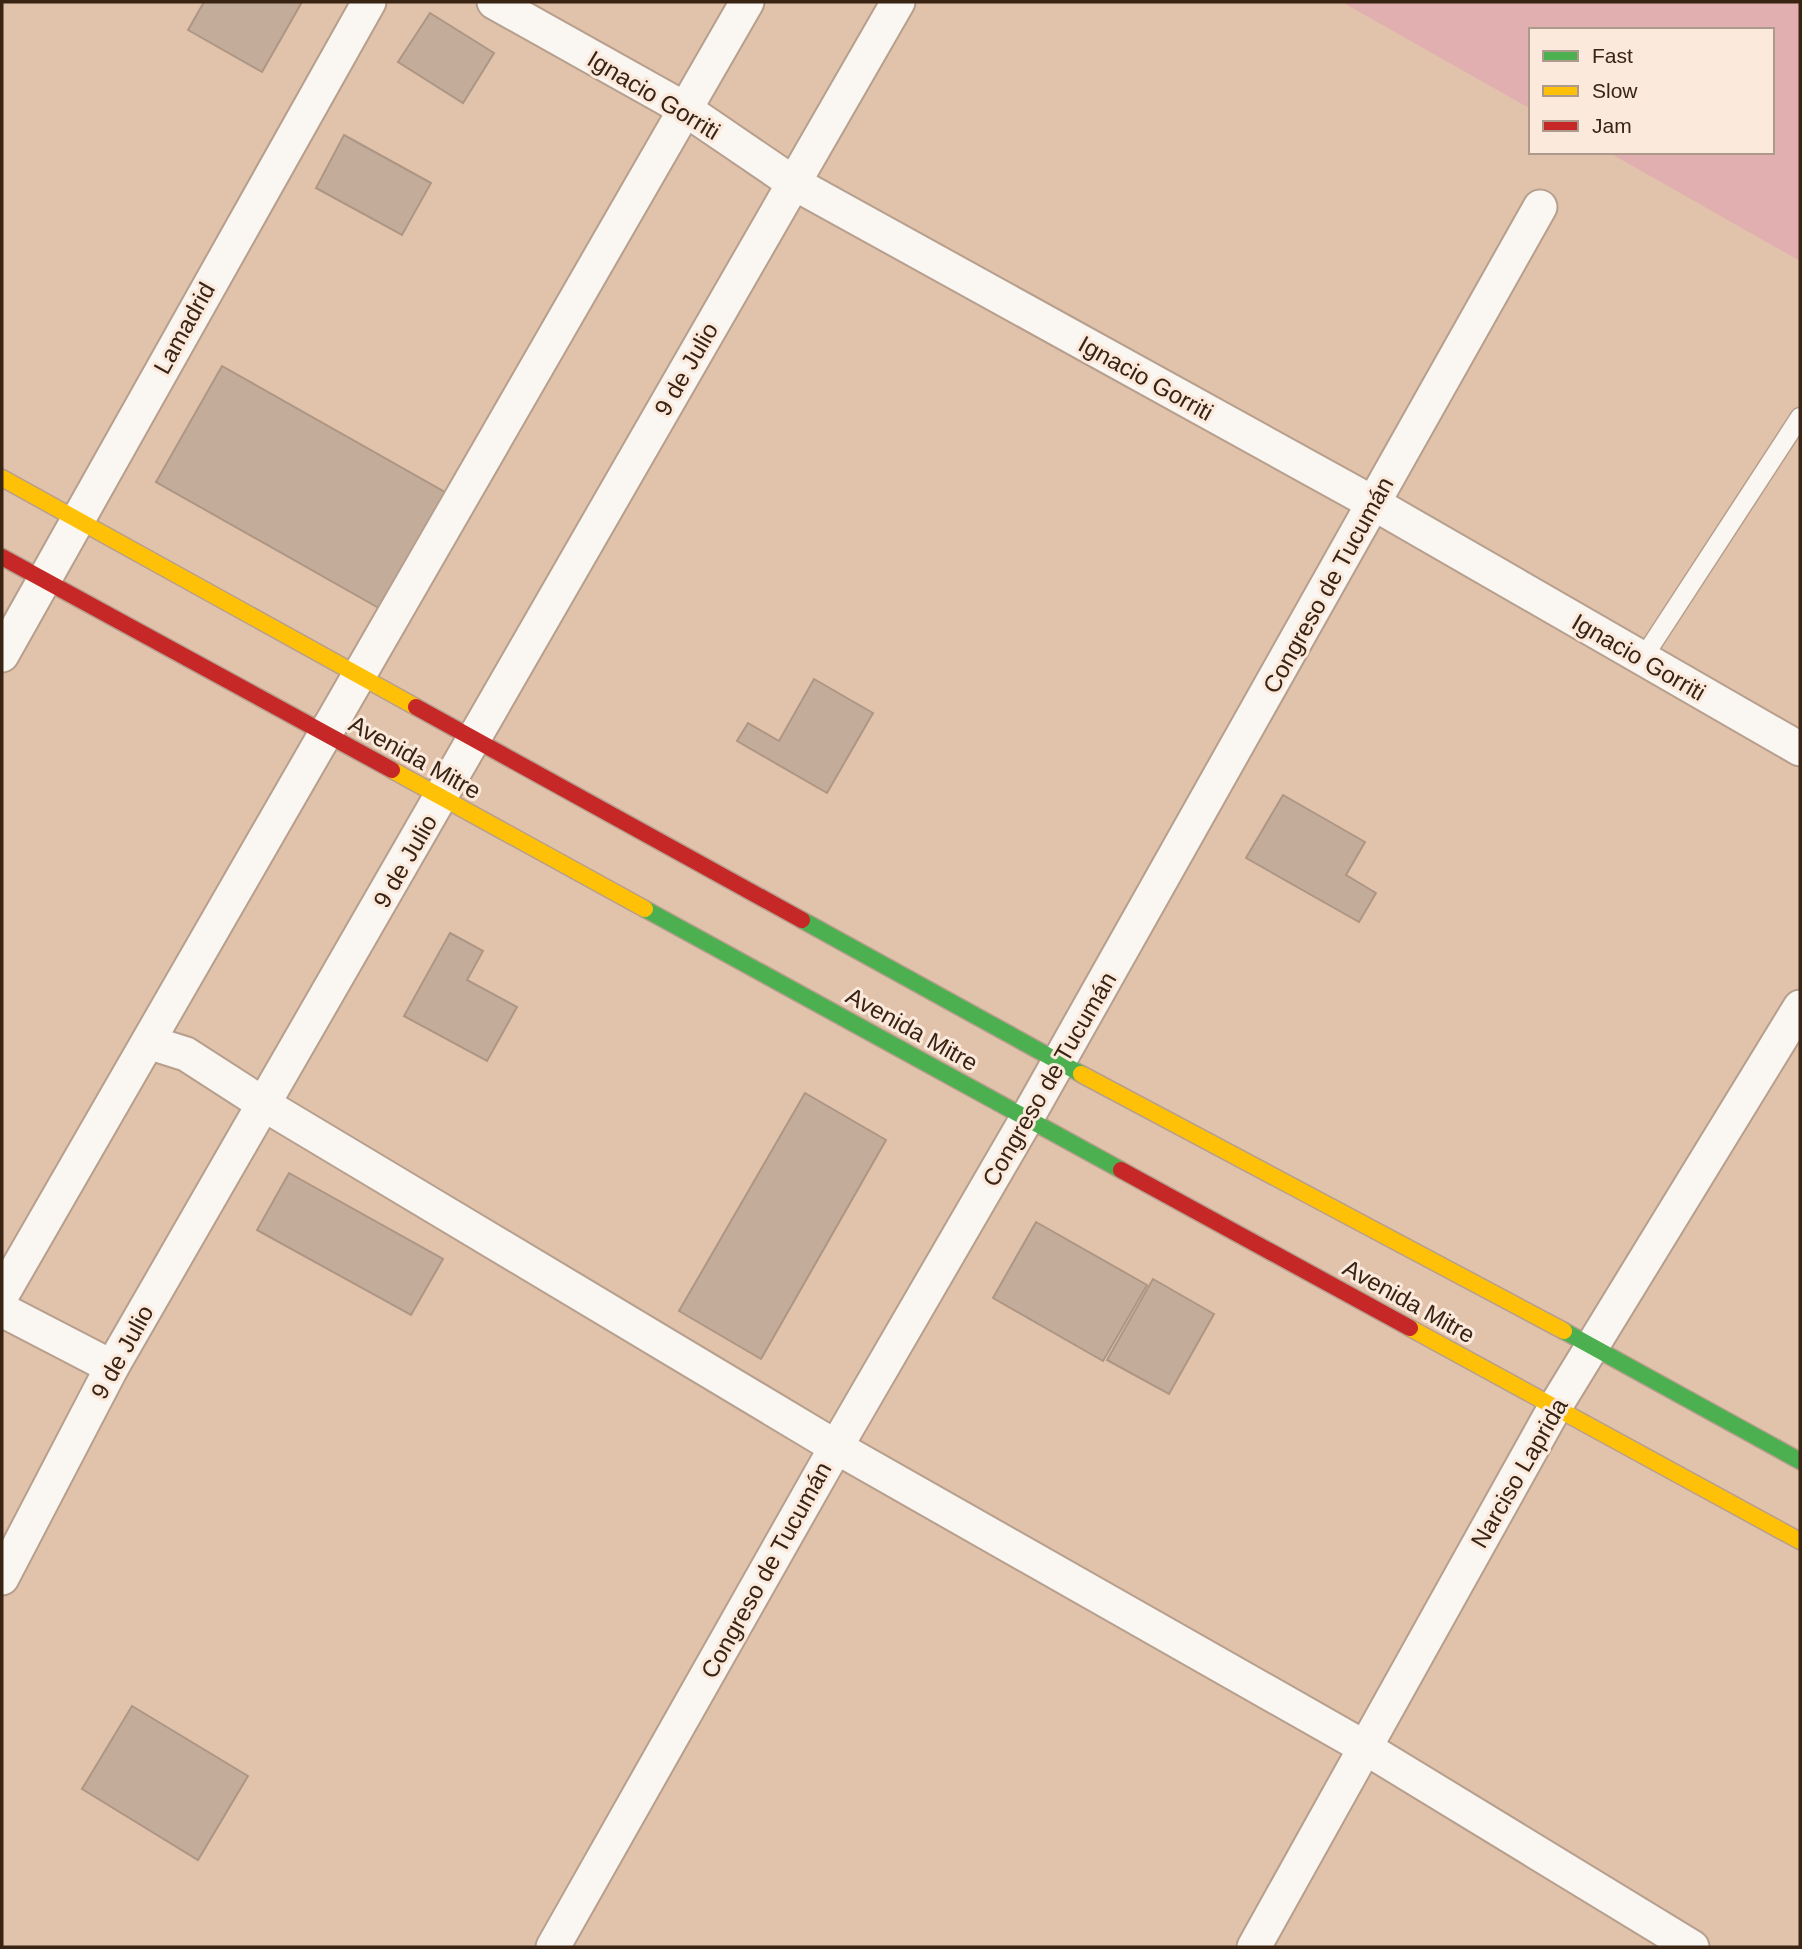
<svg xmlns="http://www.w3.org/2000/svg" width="1802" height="1949" font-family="Helvetica,sans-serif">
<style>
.green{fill:#e1afb0}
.building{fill:#c4ac9a;stroke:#ae9684;stroke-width:2}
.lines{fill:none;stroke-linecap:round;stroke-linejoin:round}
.lane-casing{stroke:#b79f8d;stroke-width:21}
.street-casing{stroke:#b79f8d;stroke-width:37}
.fast-casing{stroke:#b79f8d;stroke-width:19}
.slow-casing{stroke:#b79f8d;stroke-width:19}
.jam-casing{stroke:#b79f8d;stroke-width:19}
.lane{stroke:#faf6f2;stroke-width:18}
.street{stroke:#faf6f2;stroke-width:33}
.fast{stroke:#4caf50;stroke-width:16}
.slow{stroke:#ffc107;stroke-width:16}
.jam{stroke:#c62828;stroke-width:16}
.labels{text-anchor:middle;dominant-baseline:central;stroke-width:6;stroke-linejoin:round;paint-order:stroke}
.street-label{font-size:24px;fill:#392313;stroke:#fbe9dc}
</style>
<rect width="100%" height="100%" fill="#e1c2ab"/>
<polygon class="green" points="1342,2 1800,2 1800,261 1608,152 1772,152 1772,30 1531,30 1531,109"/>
<g class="building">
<polygon points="204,2 302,2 262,72 188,30"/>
<polygon points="430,13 494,53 463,103 398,62"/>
<polygon points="344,135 431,183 402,235 316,188"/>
<polygon points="222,366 450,495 384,611 156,482"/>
<polygon points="814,679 873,713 827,793 737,741 748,723 779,741"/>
<polygon points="1283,795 1365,842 1346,875 1376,893 1359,922 1246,858"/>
<polygon points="450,933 483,951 467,980 517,1007 487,1061 404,1016"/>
<polygon points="805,1093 886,1140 761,1359 679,1311"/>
<polygon points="289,1173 443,1259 411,1315 257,1230"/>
<polygon points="1036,1222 1147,1285 1103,1361 993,1298"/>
<polygon points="1153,1279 1214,1314 1169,1394 1107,1360"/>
<polygon points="132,1706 248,1776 198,1860 82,1789"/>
</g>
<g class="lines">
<defs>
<polyline id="lane" points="1643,658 1800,417"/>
<g id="street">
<polyline points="494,2 685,109 792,182 1373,503 1800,749"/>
<polyline points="2,655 369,2"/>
<polyline points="148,1042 186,1054 265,1105 836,1447 1364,1747 1692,1947"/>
<polyline points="2,1295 747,2"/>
<polyline points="2,1310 112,1367"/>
<polyline points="2,1578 112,1367 898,2"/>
<polyline points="553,1947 836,1447 1027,1118 1540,207"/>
<polyline points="1254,1947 1555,1407 1800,1007"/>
</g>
<g id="fast">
<polyline points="645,909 1121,1170"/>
<polyline points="802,920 1081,1074"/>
<polyline points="1564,1331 1800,1461"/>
</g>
<g id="slow">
<polyline points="2,478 416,707"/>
<polyline points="392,770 645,909"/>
<polyline points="1081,1074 1564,1331"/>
<polyline points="1410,1328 1800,1541"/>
</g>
<g id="jam">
<polyline points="2,557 392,770"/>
<polyline points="416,707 802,920"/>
<polyline points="1121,1170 1410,1328"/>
</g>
</defs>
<use href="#lane" class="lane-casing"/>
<use href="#street" class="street-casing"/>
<use href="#fast" class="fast-casing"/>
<use href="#slow" class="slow-casing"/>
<use href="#jam" class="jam-casing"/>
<use href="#lane" class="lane"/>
<use href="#street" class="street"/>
<use href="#fast" class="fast"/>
<use href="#slow" class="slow"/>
<use href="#jam" class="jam"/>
</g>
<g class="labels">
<g class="street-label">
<text transform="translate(654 95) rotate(31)">Ignacio Gorriti</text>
<text transform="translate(184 328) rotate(-61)">Lamadrid</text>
<text transform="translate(686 369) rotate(-60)">9 de Julio</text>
<text transform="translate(1146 378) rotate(29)">Ignacio Gorriti</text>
<text transform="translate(1328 585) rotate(-61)">Congreso de Tucumán</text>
<text transform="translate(1639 657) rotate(30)">Ignacio Gorriti</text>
<text transform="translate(415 757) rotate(29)">Avenida Mitre</text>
<text transform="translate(405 861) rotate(-60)">9 de Julio</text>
<text transform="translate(912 1029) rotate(29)">Avenida Mitre</text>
<text transform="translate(1049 1079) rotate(-60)">Congreso de Tucumán</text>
<text transform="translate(1409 1301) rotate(29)">Avenida Mitre</text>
<text transform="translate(122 1352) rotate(-61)">9 de Julio</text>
<text transform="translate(1519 1473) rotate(-60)">Narciso Laprida</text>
<text transform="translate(766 1570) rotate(-61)">Congreso de Tucumán</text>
</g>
</g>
<rect width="1802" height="1949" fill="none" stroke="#392313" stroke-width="7"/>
<rect x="1529" y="28" width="245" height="126" fill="#fbe9dc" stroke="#ad9a8c" stroke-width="2"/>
<rect x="1543" y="51" width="35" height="10" fill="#4caf50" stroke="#ad9a8c" stroke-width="2"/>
<text x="1592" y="63" font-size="21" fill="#392313">Fast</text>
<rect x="1543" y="86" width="35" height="10" fill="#ffc107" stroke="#ad9a8c" stroke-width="2"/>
<text x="1592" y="98" font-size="21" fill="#392313">Slow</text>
<rect x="1543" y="121" width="35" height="10" fill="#c62828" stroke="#ad9a8c" stroke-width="2"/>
<text x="1592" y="133" font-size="21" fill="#392313">Jam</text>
</svg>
